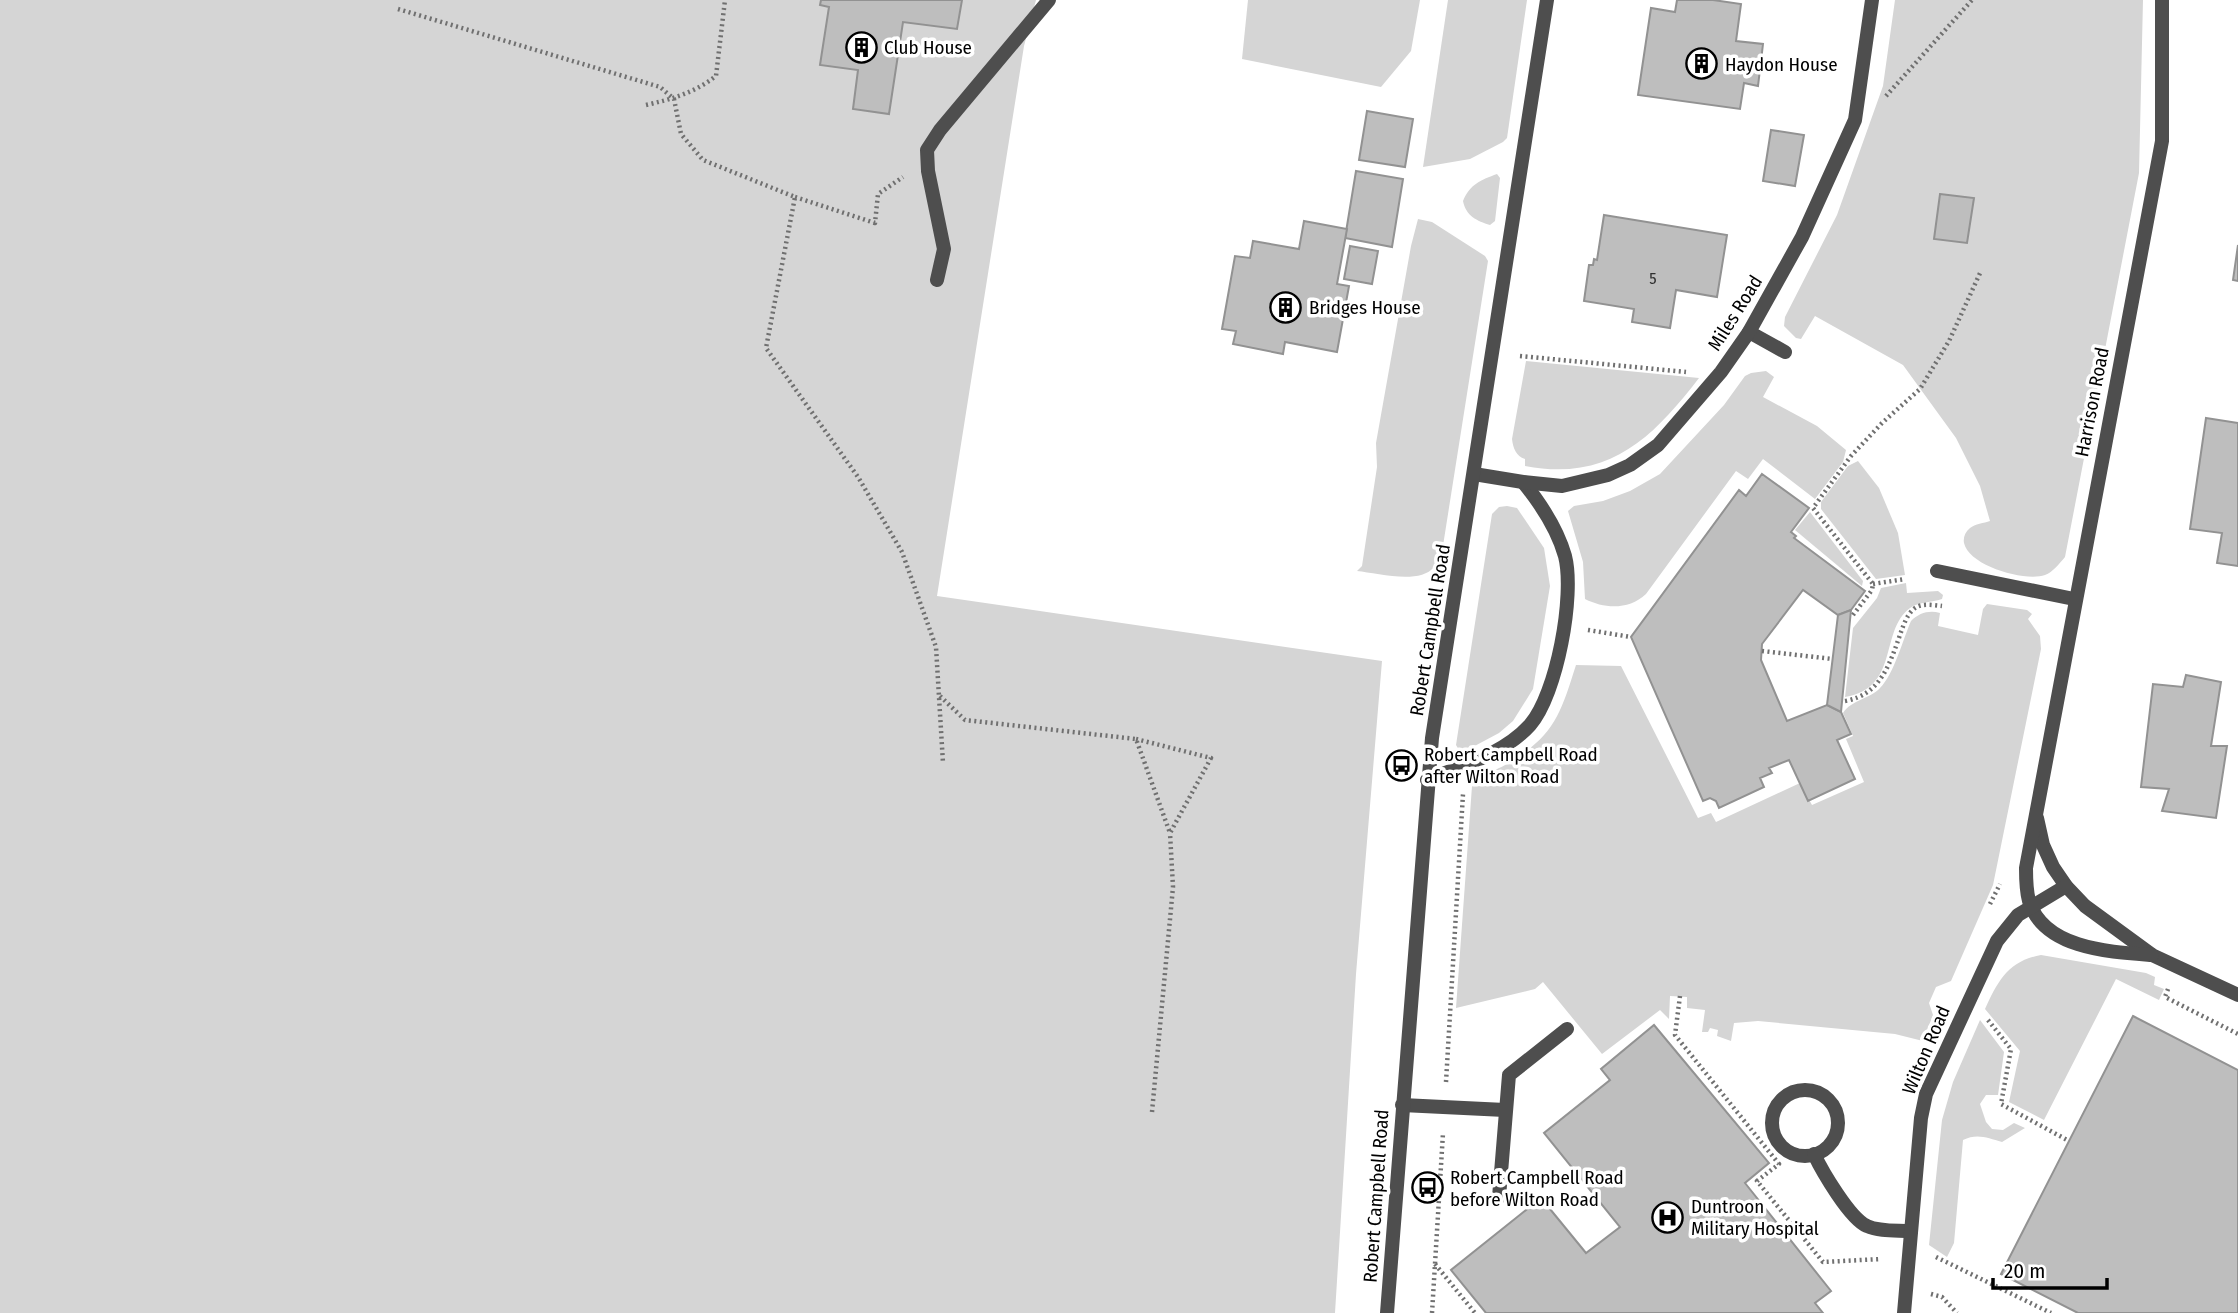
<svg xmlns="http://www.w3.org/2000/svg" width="2238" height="1313" font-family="'Fira Sans Condensed',sans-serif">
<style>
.green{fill:#d5d5d5}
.building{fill:#bebebe;stroke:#929292;stroke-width:2}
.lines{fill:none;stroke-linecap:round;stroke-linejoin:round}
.path{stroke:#707070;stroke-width:4.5;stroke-dasharray:2 3.5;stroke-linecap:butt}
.lane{stroke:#4e4e4e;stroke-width:14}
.street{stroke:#4e4e4e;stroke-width:14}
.labels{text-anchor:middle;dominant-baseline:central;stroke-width:7;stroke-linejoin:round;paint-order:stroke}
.number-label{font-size:16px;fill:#303030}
.poi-label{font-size:19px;fill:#000;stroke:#fff;text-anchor:start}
.street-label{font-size:19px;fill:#000;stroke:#fff}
</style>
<rect width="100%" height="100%" fill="#fff"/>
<g class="green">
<polygon points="0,0 1036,0 1024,46 937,596 1382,661 1356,974 1335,1313 0,1313"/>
<polygon points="1248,0 1420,0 1411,51 1381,87 1242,59"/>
<polygon points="1448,0 1527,0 1507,138 1503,142 1470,159 1423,167"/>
<path d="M1895,0H2143L2139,173L2065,557C2059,564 2053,572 2045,575C2025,582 1969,566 1964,543C1963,538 1965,532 1970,528C1975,524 1984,523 1990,521L1980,486L1956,438L1903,365L1815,316L1801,339L1796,338L1784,326L1785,317L1837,215L1883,86Z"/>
<path d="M1497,174L1500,178L1495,221L1490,225C1477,221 1466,216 1463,201C1470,184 1481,180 1497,174Z"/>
<path d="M1418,219L1432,222L1485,256L1488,261L1442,552C1439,556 1437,563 1434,567C1420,585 1377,573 1357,571L1362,566L1377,467L1376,443L1411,246Z"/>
<path d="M1526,361L1699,378C1652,439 1608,482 1525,466V459C1516,456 1513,448 1512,439Z"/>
<path d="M1766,371L1774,377L1763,397L1817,426L1846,450L1843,462L1815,499L1763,459L1748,479L1736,471L1646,594C1629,610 1605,609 1585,599L1583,562L1568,511L1574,506L1603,501L1630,491L1660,474L1724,405L1745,376L1751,373Z"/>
<polygon points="1858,461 1879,488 1898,533 1905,575 1876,579 1821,509 1821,502 1848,466"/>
<polygon points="1507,506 1517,508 1544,548 1550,586 1533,689 1513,721 1499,733 1469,749 1459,750 1456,745 1492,514 1499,507"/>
<polygon points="1810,512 1863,581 1862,586 1795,530"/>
<path d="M1906,583L1907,593L1938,591L1943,595L1942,599C1931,603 1920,601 1910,608C1879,631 1900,688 1845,697L1853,628L1877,598L1881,588Z"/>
<path d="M1987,604L2027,610L2032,614L2028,619L2040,636L2041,649L1993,885L1951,981L1936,987L1929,1003L1933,1015L1923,1041L1895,1034L1758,1021L1734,1023L1731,1041L1717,1036L1718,1030L1710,1028L1708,1032H1702L1705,1010L1687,1008V997L1670,996L1669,1019L1660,1010L1602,1054L1543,982L1535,989L1456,1008L1472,786C1482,771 1492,773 1507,764C1555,735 1560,715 1576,665L1621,666L1698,818L1711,813L1716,822L1800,783L1812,805L1864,782L1846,739L1853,736L1843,713C1851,700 1870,699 1880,688C1894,674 1903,639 1911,621C1919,613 1929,610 1940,613L1938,626L1978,635L1983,609Z"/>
<path d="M2041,955L2146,973L2155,977L2154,985L2164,989L2159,1000L2116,979L2044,1120L2009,1102L2020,1051L1985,1009C1998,981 2008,961 2041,955Z"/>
<path d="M1980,1020L2004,1052L1998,1095H1986L1980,1104L1986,1122L1992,1129L2003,1130L2014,1123L2025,1128L2002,1142C1988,1138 1977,1133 1963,1140L1954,1243L1947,1257L1929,1245L1942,1120L1953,1082Z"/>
</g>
<g class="building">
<polygon points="821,0 962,0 957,29 903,22 889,114 853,109 858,70 820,65 829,7 820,5"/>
<polygon points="1677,0 1713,0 1741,4 1736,41 1763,44 1758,86 1744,83 1740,109 1638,95 1651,8 1675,12"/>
<polygon points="1367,111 1413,119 1405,167 1359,160"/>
<polygon points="1771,130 1804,135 1795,186 1763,181"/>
<polygon points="1356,171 1403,179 1392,247 1345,238"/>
<polygon points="1940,194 1974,198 1967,243 1934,239"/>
<polygon points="1604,215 1727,235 1717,297 1676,290 1670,328 1632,322 1634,309 1584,301 1589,265 1593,265 1594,259 1597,260"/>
<polygon points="1304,221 1347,229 1337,284 1349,286 1337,352 1285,342 1283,354 1233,344 1236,331 1222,329 1235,256 1250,258 1253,241 1299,249"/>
<polygon points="2238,245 2238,281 2233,280"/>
<polygon points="1350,246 1378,251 1372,284 1344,279"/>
<polygon points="2206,418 2238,423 2238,566 2217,563 2222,533 2190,529"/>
<polygon points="1762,474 1809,508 1791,532 1796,536 1794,538 1865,591 1851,610 1838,615 1803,590 1762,644 1761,660 1787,721 1827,705 1841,712 1851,734 1837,740 1855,779 1808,801 1789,760 1769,768 1772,773 1760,778 1764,787 1719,808 1716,801 1710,798 1703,801 1631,637 1739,490 1746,496"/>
<polygon points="1851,610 1841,712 1827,705 1838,615"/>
<polygon points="2186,675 2221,682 2211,746 2227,746 2216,818 2162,811 2169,789 2141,787 2153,684 2183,687"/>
<polygon points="2133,1016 2238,1070 2238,1313 2078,1313 2001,1274"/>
<polygon points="1654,1025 1769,1163 1745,1183 1831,1291 1815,1303 1823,1313 1486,1313 1451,1270 1541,1198 1586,1253 1620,1227 1544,1133 1610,1080 1601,1069"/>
</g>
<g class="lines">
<g class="path">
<polyline points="398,9 660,87 674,99 681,134 703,160 795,197 766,348 858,477 902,552 936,647 943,763"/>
<polyline points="1886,96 1972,0"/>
<path d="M646,105C672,99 694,93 716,76L725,0"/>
<polyline points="795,197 875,223 878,194 903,177"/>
<polyline points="1520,356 1686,372"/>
<polyline points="1873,584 1905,579"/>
<polyline points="1853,615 1872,590 1873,584 1813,508 1851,456 1882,423 1920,389 1949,341 1981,271"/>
<polyline points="1588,630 1631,637"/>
<polyline points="1762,651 1833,659"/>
<polyline points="940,696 965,720 1136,739 1170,833 1211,758 1136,739"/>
<path d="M1845,701C1881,695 1890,663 1901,632C1904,624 1907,614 1915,608C1922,603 1933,605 1942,606"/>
<polyline points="1990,904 2000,884"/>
<polyline points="2168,989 2165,997 2238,1034"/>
<polyline points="1680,996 1675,1035 1779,1164 1757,1181 1823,1262 1881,1259"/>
<polyline points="1988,1020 2011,1049 2001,1104 2069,1141"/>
<polyline points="1446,1082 1463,794"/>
<polyline points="1152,1112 1173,887 1170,833"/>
<polyline points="1936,1257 2051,1313"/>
<polyline points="1435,1264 1475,1313"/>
<polyline points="1931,1294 1942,1297 1957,1313"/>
<polyline points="1432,1313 1443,1133"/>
</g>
<g class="lane">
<polyline points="937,280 944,249 928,171 927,150 940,130 1049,0"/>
<polyline points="1749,332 1785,352"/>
<polyline points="1937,571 2074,599"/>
<path d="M1427,780C1462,766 1504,754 1530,725C1557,694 1575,595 1565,556C1557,528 1541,504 1523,482"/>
<circle cx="1805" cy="1123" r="33"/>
<polyline points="1402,1105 1505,1110"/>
<path d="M1814,1154C1822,1171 1850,1219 1867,1226C1880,1232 1897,1230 1911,1231"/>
<polyline points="1499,1197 1509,1075 1567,1029"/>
</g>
<g class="street">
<polyline points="1474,474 1523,482 1562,486 1608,475 1630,465 1658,445 1721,372 1749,332 1802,237 1855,120 1872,0"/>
<polyline points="2037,818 2043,845 2053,867 2066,886 2085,906 2152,955 2238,995"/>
<path d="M2152,955C2110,952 2044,949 2029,901C2026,890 2026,879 2026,868L2162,141V0"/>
<polyline points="1387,1313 1432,738 1547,0"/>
<polyline points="1904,1313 1921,1118 1926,1094 1997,941 2018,915 2066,886"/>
</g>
</g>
<defs>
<symbol id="building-ring" viewBox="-11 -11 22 22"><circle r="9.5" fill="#fff" stroke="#000" stroke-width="1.5"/><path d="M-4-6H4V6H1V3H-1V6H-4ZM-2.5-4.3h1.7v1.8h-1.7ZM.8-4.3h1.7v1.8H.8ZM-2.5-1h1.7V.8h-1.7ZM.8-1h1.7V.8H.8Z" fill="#000"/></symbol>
<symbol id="bus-ring" viewBox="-11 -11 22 22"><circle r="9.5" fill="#fff" stroke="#000" stroke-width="1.5"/><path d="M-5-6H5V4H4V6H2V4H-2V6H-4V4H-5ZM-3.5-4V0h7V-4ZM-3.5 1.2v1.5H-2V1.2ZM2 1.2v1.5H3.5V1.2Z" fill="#000"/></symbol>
<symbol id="hospital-ring" viewBox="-11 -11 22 22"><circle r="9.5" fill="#fff" stroke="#000" stroke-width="1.5"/><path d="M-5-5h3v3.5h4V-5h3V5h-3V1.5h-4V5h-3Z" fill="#000"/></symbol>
</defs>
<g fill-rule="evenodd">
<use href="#building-ring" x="844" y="30" width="35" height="35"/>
<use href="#building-ring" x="1684" y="46" width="35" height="35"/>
<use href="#building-ring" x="1268" y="290" width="35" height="35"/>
<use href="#bus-ring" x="1384" y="748" width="35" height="35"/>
<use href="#bus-ring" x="1410" y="1170" width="35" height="35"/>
<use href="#hospital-ring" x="1650" y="1200" width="35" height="35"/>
</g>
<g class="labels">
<g class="number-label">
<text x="1653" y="278">5</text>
</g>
<g class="poi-label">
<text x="884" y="47">Club House</text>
<text x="1725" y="64">Haydon House</text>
<text x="1309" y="307">Bridges House</text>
<text x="1424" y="754">Robert Campbell Road<tspan x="1424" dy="22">after Wilton Road</tspan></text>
<text x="1450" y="1177">Robert Campbell Road<tspan x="1450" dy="22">before Wilton Road</tspan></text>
<text x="1691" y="1206">Duntroon<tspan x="1691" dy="22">Military Hospital</tspan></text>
</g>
<g class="street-label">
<text transform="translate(1735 313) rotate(-58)">Miles Road</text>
<text transform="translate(2092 402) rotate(-79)">Harrison Road</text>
<text transform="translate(1430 630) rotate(-81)">Robert Campbell Road</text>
<text transform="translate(1926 1050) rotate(-67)">Wilton Road</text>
<text transform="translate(1376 1196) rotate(-86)">Robert Campbell Road</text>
</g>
</g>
<path d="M1993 1278v10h114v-10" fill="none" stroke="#000000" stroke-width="3.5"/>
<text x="2004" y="1278" font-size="21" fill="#000000" stroke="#ffffff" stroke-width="5" paint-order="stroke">20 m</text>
</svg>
